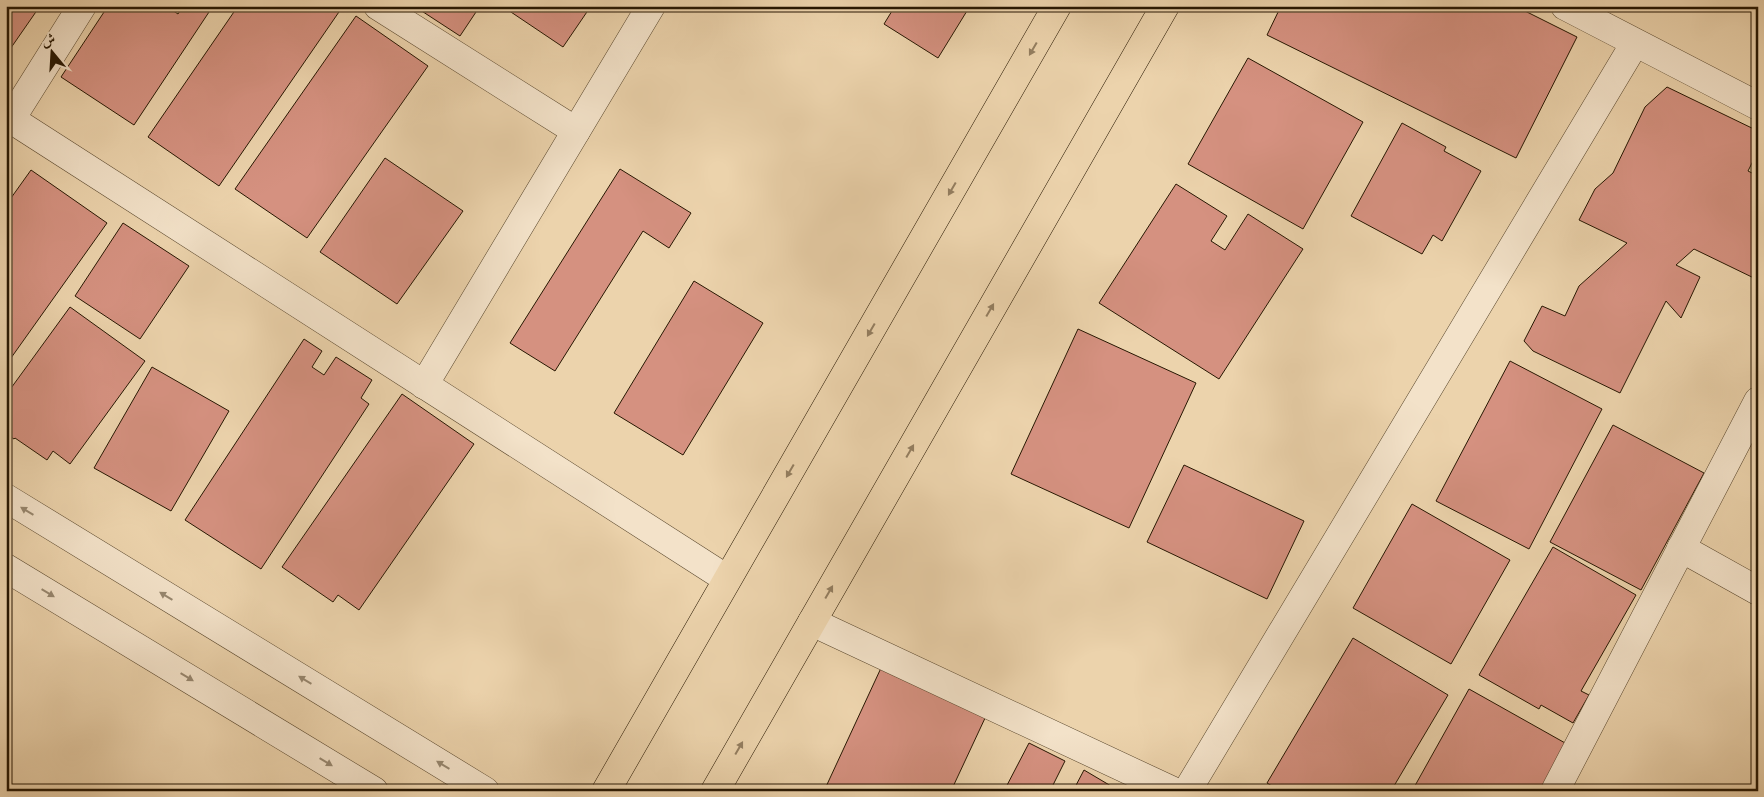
<svg xmlns="http://www.w3.org/2000/svg" width="1764" height="797" font-family="'Sorts Mill Goudy',Amiri,serif">
<style>
.building{fill:#d59180;stroke:#271702}
.lines{fill:none;stroke-linecap:round;stroke-linejoin:round}
.street-casing{stroke:#58462c;stroke-width:29}
.primary-casing{stroke:#271702;stroke-width:29}
.street{stroke:#f3e2c9;stroke-width:28}
.primary{stroke:#ecd3ac;stroke-width:28}
.oneway{fill:#937e60}
.oneway2{fill:#97876f}
</style>
<rect width="100%" height="100%" fill="#ecd3ac"/>
<filter id="stains"><feTurbulence type="fractalNoise" baseFrequency=".004" numOctaves="4"/><feColorMatrix values="0 0 0 0 .2 0 0 0 0 .09 0 0 0 0 .02 0 0 0 .5 -.17"/></filter>
<radialGradient id="worn" r=".72"><stop offset=".6" stop-color="#630" stop-opacity="0"/><stop offset="1" stop-color="#630" stop-opacity=".3"/></radialGradient>
<g class="building">
<polygon points="6,6 40,6 6,55"/>
<polygon points="108,6 166,6 178,14 183,6 213,6 134,125 61,77"/>
<polygon points="238,6 337,6 341,9 219,186 148,137"/>
<polygon points="414,6 478,6 478,9 460,36"/>
<polygon points="502,6 591,6 563,47"/>
<polygon points="895,6 970,6 938,58 884,24"/>
<polygon points="1281,6 1515,6 1577,37 1516,158 1267,35"/>
<polygon points="356,16 428,66 307,238 235,189"/>
<polygon points="1248,58 1363,122 1303,229 1188,164"/>
<polygon points="1667,87 1758,131 1758,151 1748,171 1758,176 1758,280 1694,249 1676,265 1700,277 1681,318 1666,301 1620,393 1533,351 1524,341 1542,306 1565,316 1579,286 1627,243 1579,220 1595,189 1613,173 1645,107"/>
<polygon points="1402,123 1446,147 1444,151 1481,171 1442,241 1433,235 1422,254 1351,216"/>
<polygon points="385,158 463,211 397,304 320,252"/>
<polygon points="620,169 691,213 669,248 643,231 555,371 510,343"/>
<polygon points="31,170 107,223 6,365 6,205"/>
<polygon points="1176,184 1227,216 1211,241 1225,250 1248,214 1303,249 1219,379 1099,303"/>
<polygon points="123,223 189,266 140,339 75,296"/>
<polygon points="694,281 763,323 683,455 614,413"/>
<polygon points="70,307 145,361 70,464 53,451 47,460 15,438 14,439 6,434 6,395"/>
<polygon points="1078,329 1196,383 1129,528 1011,474"/>
<polygon points="304,339 322,351 312,367 324,375 336,357 372,380 361,398 369,404 261,569 185,520"/>
<polygon points="1510,361 1602,409 1529,549 1436,501"/>
<polygon points="152,367 229,411 171,511 94,468"/>
<polygon points="402,394 474,444 359,610 338,595 333,602 282,567"/>
<polygon points="1613,425 1704,473 1641,590 1550,542"/>
<polygon points="1184,465 1304,521 1267,599 1147,542"/>
<polygon points="1412,504 1510,560 1451,664 1353,608"/>
<polygon points="1553,547 1636,595 1581,691 1589,695 1573,723 1541,705 1539,709 1479,675"/>
<polygon points="1353,638 1448,695 1391,791 1280,791 1267,783"/>
<polygon points="881,668 986,716 951,791 824,791"/>
<polygon points="1469,689 1574,748 1550,791 1412,791"/>
<polygon points="1029,743 1065,761 1050,791 1004,791"/>
<polygon points="1084,770 1111,786 1108,791 1073,791"/>
</g>
<g class="lines">
<defs>
<g id="street">
<polyline points="378,6 576,131"/>
<polyline points="1565,6 1758,106"/>
<polyline points="6,116 727,579"/>
<polyline points="11,119 82,6"/>
<polyline points="424,385 651,6"/>
<polyline points="6,498 485,791"/>
<polyline points="1681,548 1758,591"/>
<polyline points="6,568 374,791"/>
<polyline points="812,622 1173,791"/>
<polyline points="1187,791 1635,43"/>
<polyline points="1555,791 1758,401"/>
</g>
<g id="primary">
<polyline points="606,791 1057,6"/>
<polyline points="715,791 1165,6"/>
</g>
</defs>
<use href="#street" class="street-casing"/>
<use href="#primary" class="primary-casing"/>
<use href="#street" class="street"/>
<use href="#primary" class="primary"/>
</g>
<defs><path id="oneway-solid" d="M-6-.8H1V-3.2L6.5 0L1 3.2V.8H-6Z" transform="scale(1.25)"/></defs>
<g class="oneway">
<use href="#oneway-solid" transform="translate(1033 49) rotate(120)"/>
<use href="#oneway-solid" transform="translate(952 189) rotate(120)"/>
<use href="#oneway-solid" transform="translate(990 310) rotate(-60)"/>
<use href="#oneway-solid" transform="translate(871 330) rotate(120)"/>
<use href="#oneway-solid" transform="translate(910 451) rotate(-60)"/>
<use href="#oneway-solid" transform="translate(790 471) rotate(120)"/>
<use href="#oneway-solid" transform="translate(829 592) rotate(-60)"/>
<use href="#oneway-solid" transform="translate(739 748) rotate(-60)"/>
</g>
<g class="oneway2">
<use href="#oneway-solid" transform="translate(27 511) rotate(-149)"/>
<use href="#oneway-solid" transform="translate(48 593) rotate(31)"/>
<use href="#oneway-solid" transform="translate(166 596) rotate(-149)"/>
<use href="#oneway-solid" transform="translate(187 677) rotate(31)"/>
<use href="#oneway-solid" transform="translate(305 680) rotate(-149)"/>
<use href="#oneway-solid" transform="translate(326 762) rotate(31)"/>
<use href="#oneway-solid" transform="translate(443 765) rotate(-149)"/>
</g>
<rect width="1764" height="797" fill="none" stroke="#ecd3ac" stroke-width="25"/>
<rect x="8" y="8" width="1749" height="782" fill="none" stroke="#271702" stroke-width="2.5"/>
<rect x="12" y="12" width="1739" height="772" fill="none" stroke="#271702"/>
<g transform="translate(52 52) rotate(342)" stroke="#f3e2c9" stroke-width="4" paint-order="stroke">
<path d="M0-4L9 19L0 12L-9 19Z" fill="#271702"/>
<text y="-8" font-size="14" font-weight="bold" text-anchor="middle" fill="#271702">ش</text>
</g>
<rect width="100%" height="100%" filter="url(#stains)"/>
<rect width="100%" height="100%" fill="url(#worn)"/>
</svg>
